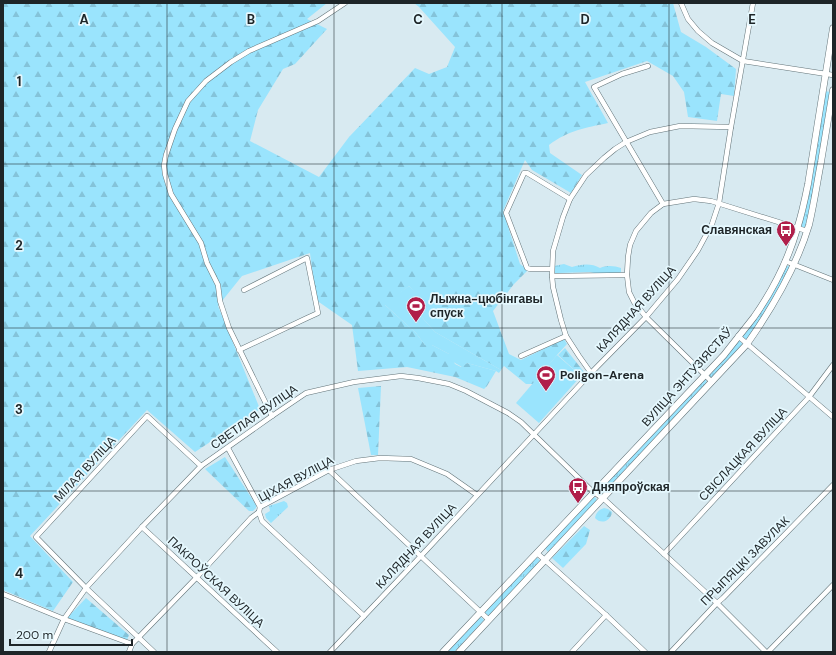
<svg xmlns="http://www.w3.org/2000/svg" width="836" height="655" font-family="'DM Sans',sans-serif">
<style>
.grass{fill:url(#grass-tufts)}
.forest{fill:url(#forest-firs)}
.park{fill:#9ae4fd}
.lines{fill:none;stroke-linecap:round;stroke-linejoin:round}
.street-casing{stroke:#637479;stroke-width:5.5}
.secondary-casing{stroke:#637479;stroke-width:7}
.street{stroke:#fff;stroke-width:4.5}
.secondary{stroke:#fff;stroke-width:6}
.grid{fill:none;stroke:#1e2528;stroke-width:1;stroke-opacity:0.55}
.labels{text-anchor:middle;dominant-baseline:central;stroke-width:3.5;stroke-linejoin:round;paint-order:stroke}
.poi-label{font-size:12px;font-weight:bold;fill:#1e2528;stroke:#e5f8fe;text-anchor:start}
.street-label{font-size:12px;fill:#1e2528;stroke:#e5f8fe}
.grid-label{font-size:13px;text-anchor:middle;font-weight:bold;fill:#1e2528;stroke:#e5f8fe;stroke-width:3.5;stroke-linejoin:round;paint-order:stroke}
</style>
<defs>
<pattern id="grass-tufts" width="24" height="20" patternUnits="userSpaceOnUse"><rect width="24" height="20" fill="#9ae4fd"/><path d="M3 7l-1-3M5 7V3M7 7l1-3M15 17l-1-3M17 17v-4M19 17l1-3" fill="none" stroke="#84c3d9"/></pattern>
<pattern id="forest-firs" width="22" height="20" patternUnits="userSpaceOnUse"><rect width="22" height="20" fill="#9ae4fd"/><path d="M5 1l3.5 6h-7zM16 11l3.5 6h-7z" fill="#84c3d9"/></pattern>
</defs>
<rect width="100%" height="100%" fill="#d8eaf1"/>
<g class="grass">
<path d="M825,91L830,92C823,137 817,183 805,227L804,228L801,226Z"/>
<path d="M564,264L572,267C581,264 592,263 600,268C607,265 615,266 621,268V272L619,274L594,273L590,272L559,273H555L554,270V266Z"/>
<polygon points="786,265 790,267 778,292 747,340 742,337"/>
<polygon points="738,341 740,341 743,345 713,377 711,378 709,376 709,374"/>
<polygon points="703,380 706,380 707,384 603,493 600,492 600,489"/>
<polygon points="594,497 596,498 597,501 548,552 545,548"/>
<polygon points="284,501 287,503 288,507 271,523 266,518 265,514 270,511 269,506"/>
<polygon points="536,557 541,561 488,616 484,612"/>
<polygon points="480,616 484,620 454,652 447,652"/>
</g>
<g class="forest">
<path d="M3,3H327L307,19L327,29L295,64L283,69L258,110L250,141L319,177L349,137L415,68L429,74L447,67L455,47L419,7L414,3H673L681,32L706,47L736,69L734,96L721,94L717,121L688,117L684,92L673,76L647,61L585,82L608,123C585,128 569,130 549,145L550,153L582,175L571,193L532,170L525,160L503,211L520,264L528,270L514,284L493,311L509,354L521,360L564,339L567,344L557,355L533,384H526L504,366L501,370L435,332L419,314L418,296L409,286L385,305L416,333L425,345H432L449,354L455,364L461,367L467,363L496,371L487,386L484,389L455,377L407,367L358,371L352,325L316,300L310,253L242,276L218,306L260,409L195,452L147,410L30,536L73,582L53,611L3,590Z"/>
<polygon points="565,348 584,372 581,376 558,355"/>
<polygon points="381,386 378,455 371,455 358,388"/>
<polygon points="225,457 256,505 256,508 253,511 249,511 205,469"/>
<path d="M604,508L608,509L612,512C611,521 601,525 595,518C596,513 598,510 604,508Z"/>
<polygon points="584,526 590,530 586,544 563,568 552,558"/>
<polygon points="86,598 129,635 127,640 67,618"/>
</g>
<g class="park">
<polygon points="409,286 418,295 419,314 435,332 501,370 499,373 496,371 467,363 462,367 448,359 449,354 432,345 425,345 416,333 384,304"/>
<polygon points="557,355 581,376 539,423 516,403"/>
</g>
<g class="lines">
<defs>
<g id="street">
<polyline points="681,3 688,19 698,31 712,43 743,61 833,75"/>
<polyline points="648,66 622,74 594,87 663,204"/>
<polyline points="785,261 833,280"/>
<polyline points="551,269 530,269 527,268 506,213 524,173 527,173 570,199"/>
<polyline points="552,276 627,275"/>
<polyline points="738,336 833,417"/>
<polyline points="239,350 307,318 318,313 307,258 244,290"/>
<polyline points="521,356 566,336"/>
<polyline points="591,373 579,356 566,336 561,320 553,287 552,276 553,251 563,217 570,199 586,175 604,158 615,149 626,142 650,132 680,126 731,127"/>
<polyline points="712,382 646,317 634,302 629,292 627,275 628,257 630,245 636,231 651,213 663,204 694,199 711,201 807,231"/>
<polyline points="272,416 229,328 220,301 218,285 207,263 201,243 171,194 165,174 164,165 166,155 175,129 188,101 206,81 231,62 249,51 318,21 345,3"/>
<polyline points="228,448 260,507"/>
<polyline points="329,470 489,620"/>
<polyline points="259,512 262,521 364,616"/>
<polyline points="142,527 277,652"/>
<polyline points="537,553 606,615 645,652"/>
<polyline points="664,554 809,397 833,365"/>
<polyline points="3,594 64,619 132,644"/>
<polyline points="49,652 64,619 86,588 142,527 201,466 272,416 306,393 354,382 401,376 418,378 449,384 466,391 508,413 521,422 591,490 605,500 664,554 717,603 766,652"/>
<polyline points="129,652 132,644 138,638 197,577 251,518 259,512 260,507 329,470 356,461 380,458 411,459 447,474 477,495"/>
<polyline points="154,652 86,588 36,537 147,416 201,466"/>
<polyline points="330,652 420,557 591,373 646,317 678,279 698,250 712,224 719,203 731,127 753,3"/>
<polyline points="572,652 606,615"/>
<polyline points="671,652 717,603 723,598 833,485"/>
<polyline points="768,652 833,585"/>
</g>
<g id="secondary">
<path d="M443,652L724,355C734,342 744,330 754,317C773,290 788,260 797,229C802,214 805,199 808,184L833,28"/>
<path d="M459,652L747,344C773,307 796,268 809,225C814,204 817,183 821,162C825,138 829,114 833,90"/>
</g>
</defs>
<use href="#street" class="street-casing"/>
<use href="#secondary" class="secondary-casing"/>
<use href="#street" class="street"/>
<use href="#secondary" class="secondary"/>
</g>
<path class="grid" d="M167,3V652M334,3V652M502,3V652M669,3V652M3,164H833M3,328H833M3,491H833"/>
<defs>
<symbol id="bus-pin" viewBox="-11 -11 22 30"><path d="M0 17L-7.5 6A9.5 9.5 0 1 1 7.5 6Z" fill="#b01e4a" stroke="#e5f8fe"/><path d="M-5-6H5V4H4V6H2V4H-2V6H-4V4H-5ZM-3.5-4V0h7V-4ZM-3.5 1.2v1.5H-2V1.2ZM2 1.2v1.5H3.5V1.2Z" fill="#fff"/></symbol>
<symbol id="stadium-pin" viewBox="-11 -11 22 30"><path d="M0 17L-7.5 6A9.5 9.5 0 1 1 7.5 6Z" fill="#b01e4a" stroke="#e5f8fe"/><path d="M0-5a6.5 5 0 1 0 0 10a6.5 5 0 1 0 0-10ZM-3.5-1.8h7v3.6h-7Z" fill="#fff"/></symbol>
</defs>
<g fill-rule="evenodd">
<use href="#bus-pin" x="775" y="219" width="22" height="30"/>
<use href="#stadium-pin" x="405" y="295" width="22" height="30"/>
<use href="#stadium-pin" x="535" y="364" width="22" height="30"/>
<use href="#bus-pin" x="567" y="476" width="22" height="30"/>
</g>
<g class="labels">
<g class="poi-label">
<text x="772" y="230" text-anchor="end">Славянская</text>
<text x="430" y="299">Лыжна-цюбінгавы<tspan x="430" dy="14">спуск</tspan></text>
<text x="560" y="375">Poligon-Arena</text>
<text x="592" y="487">Дняпроўская</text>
</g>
<g class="street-label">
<text transform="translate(636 309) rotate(-48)">КАЛЯДНАЯ ВУЛІЦА</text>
<text transform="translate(687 377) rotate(-48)">ВУЛІЦА ЭНТУЗІЯСТАЎ</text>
<text transform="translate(254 417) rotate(-35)">СВЕТЛАЯ ВУЛІЦА</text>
<text transform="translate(743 454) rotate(-47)">СВІСЛАЦКАЯ ВУЛІЦА</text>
<text transform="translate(85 469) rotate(-47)">МІЛАЯ ВУЛІЦА</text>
<text transform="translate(296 479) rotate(-28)">ЦІХАЯ ВУЛІЦА</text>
<text transform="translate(416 546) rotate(-47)">КАЛЯДНАЯ ВУЛІЦА</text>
<text transform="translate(745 561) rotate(-45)">ПРЫПЯЦКІ ЗАВУЛАК</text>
<text transform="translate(216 582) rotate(43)">ПАКРОЎСКАЯ ВУЛІЦА</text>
</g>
</g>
<g class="grid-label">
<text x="84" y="24">A</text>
<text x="251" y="24">B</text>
<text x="418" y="24">C</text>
<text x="585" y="24">D</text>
<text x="752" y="24">E</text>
<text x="19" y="86">1</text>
<text x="19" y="250">2</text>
<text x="19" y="414">3</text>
<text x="19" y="578">4</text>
</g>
<rect width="836" height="655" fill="none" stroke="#1e2528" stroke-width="8"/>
<path d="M10 639v6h122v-6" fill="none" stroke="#1e2528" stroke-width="2"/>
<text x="16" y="639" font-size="12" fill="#1e2528" stroke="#e5f8fe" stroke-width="3" paint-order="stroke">200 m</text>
</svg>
